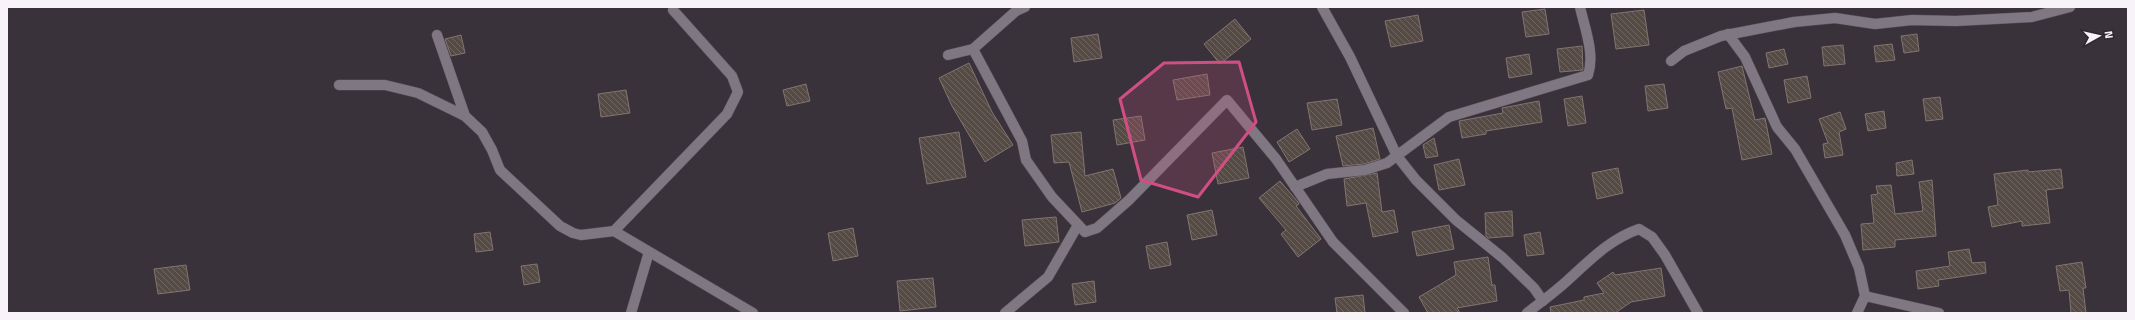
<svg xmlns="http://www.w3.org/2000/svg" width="2135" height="320" font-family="'Titillium Web',sans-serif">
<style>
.building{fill:url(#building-back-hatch);stroke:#827570}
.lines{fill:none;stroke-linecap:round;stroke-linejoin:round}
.minor-casing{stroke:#58525a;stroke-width:11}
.minor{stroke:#7f7782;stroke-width:10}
.marked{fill:#cf4f82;fill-opacity:0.2;stroke:#cf4f82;stroke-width:3;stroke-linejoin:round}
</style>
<defs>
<pattern id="building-back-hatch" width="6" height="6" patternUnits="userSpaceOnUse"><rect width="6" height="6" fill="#564a45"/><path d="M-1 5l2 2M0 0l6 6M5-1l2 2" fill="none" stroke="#6f6561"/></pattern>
</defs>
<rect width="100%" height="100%" fill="#39323b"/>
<g class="building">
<polygon points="1545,9 1549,34 1526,37 1522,12"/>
<polygon points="1644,10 1649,45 1616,49 1611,14"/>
<polygon points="1418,15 1423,41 1391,47 1385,21"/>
<polygon points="1235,19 1251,39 1220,64 1204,44"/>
<polygon points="1098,34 1102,58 1074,62 1071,38"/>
<polygon points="1917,34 1919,51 1904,53 1901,36"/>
<polygon points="461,35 465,53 451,56 445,39"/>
<polygon points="1892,44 1895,60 1876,62 1874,46"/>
<polygon points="1843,45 1845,64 1824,66 1822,47"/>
<polygon points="1582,46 1583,70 1560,72 1557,49"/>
<polygon points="1784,49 1788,64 1769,68 1766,53"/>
<polygon points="1529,54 1532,74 1509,78 1506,58"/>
<polygon points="969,63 992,112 1013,145 985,162 952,106 939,78"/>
<polygon points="1742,66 1755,120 1765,118 1772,154 1742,160 1732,108 1726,109 1718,72"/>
<polygon points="1207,74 1210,95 1177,100 1173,80"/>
<polygon points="1807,76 1811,98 1788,103 1784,80"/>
<polygon points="806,84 810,101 787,106 783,90"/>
<polygon points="1664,84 1668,108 1648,111 1645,86"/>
<polygon points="626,90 630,113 601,117 598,94"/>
<polygon points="1582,96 1586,123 1568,126 1564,99"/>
<polygon points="1940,97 1943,119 1926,121 1923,99"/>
<polygon points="1337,99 1342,125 1312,130 1307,103"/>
<polygon points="1539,101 1542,122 1486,131 1486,134 1462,138 1459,121 1503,113 1502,108"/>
<polygon points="1884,111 1886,128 1868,131 1865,114"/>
<polygon points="1840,112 1846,129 1839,132 1843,155 1825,158 1823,144 1828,143 1819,119"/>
<polygon points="1141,116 1145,140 1117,145 1113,120"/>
<polygon points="1373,128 1380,159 1364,164 1343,166 1336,136"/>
<polygon points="1297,129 1310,149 1289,162 1277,142"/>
<polygon points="959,132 966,177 927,184 919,138"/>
<polygon points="1081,132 1085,176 1113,169 1121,198 1115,203 1082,212 1069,162 1054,163 1051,135"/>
<polygon points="1434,138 1438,156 1426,158 1423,145"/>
<polygon points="1243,147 1249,178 1218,184 1212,153"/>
<polygon points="1459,159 1465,185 1439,190 1434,165"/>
<polygon points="1912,160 1914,174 1897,176 1896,163"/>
<polygon points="1618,168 1623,193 1597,199 1592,173"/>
<polygon points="2061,169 2063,188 2046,190 2050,223 2022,226 2022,221 1992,227 1988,207 1998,205 1994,174 2028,170 2028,172"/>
<polygon points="1377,173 1382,212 1394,210 1398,232 1373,237 1366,203 1347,206 1344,179"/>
<polygon points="1932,180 1936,236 1895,240 1895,247 1863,250 1861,224 1874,223 1871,195 1878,194 1876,186 1891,185 1895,214 1923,211 1919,182"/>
<polygon points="1280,181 1298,202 1299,204 1296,206 1321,239 1298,257 1281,234 1286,230 1259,198"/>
<polygon points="1212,210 1217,235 1192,240 1187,215"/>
<polygon points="1512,211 1513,236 1488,238 1486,236 1485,213"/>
<polygon points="1056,217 1059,242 1025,246 1022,220"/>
<polygon points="1449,225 1454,249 1417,256 1412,232"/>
<polygon points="853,228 858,256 833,261 828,233"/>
<polygon points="490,232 493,250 476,252 474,234"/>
<polygon points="1540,232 1544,254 1527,256 1524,235"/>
<polygon points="1167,242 1171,265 1150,269 1146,246"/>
<polygon points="1969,249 1972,263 1985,262 1986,273 1938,280 1939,286 1918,289 1916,271 1950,266 1948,252"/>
<polygon points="1488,257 1492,285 1495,285 1497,301 1457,308 1460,313 1428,313 1419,297 1456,275 1454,262"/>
<polygon points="2082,262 2086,288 2083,288 2086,313 2071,313 2069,290 2060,291 2056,266"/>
<polygon points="537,264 540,282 524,285 521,266"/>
<polygon points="186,265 190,290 158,294 154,269"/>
<polygon points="1661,268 1665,296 1631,302 1615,313 1551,313 1550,307 1584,300 1584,297 1604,293 1597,283 1613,272 1615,275"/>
<polygon points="933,278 936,307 900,311 897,281"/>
<polygon points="1094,281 1096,302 1075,305 1072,284"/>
<polygon points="1363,295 1365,313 1337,313 1335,298"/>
</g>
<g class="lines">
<defs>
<g id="minor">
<polyline points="1025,7 1016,11 973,49 1022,141 1026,160 1052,197 1085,232 1097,228 1129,200 1227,100 1276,159 1333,242 1404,313"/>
<polyline points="1322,7 1350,57 1397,156 1416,180 1456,220 1503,258 1534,288 1543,301"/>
<polyline points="1728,34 1745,57 1777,127 1795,149 1845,235 1859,268 1865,296 1857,313"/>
<polyline points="437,35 465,116 482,132 492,150 500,170 560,226 573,233 581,235 614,231 753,313"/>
<polyline points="948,55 973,49"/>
<polyline points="1671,61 1684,51 1721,36 1794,22 1835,18 1875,24 1912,20 1956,21 2032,17 2070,7"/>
<polyline points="339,85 385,85 418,93 465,116"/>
<path d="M1295,187L1327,174L1365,170L1387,163L1449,117L1588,75C1595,54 1585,29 1580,7"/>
<polyline points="614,231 727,114 738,92 732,76 673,10"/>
<polyline points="1865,296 1939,313"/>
<polyline points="631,313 649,252"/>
<polyline points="1005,313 1048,277 1078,225"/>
<path d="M1527,313C1541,302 1555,292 1568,280C1590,260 1610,239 1639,229L1652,237L1665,255L1698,313"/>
</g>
</defs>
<use href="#minor" class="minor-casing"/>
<use href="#minor" class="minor"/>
</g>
<path class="marked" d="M1239,62L1256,122L1198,197L1141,180L1120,99L1164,63Z"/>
<rect width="2135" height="320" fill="none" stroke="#f7f3f9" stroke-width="16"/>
<g transform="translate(2099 36) rotate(82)" stroke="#2e2830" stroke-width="3" paint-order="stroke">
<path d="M0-3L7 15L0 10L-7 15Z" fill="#f7f3f9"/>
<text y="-6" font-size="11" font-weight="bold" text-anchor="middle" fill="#f7f3f9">N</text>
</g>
</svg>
